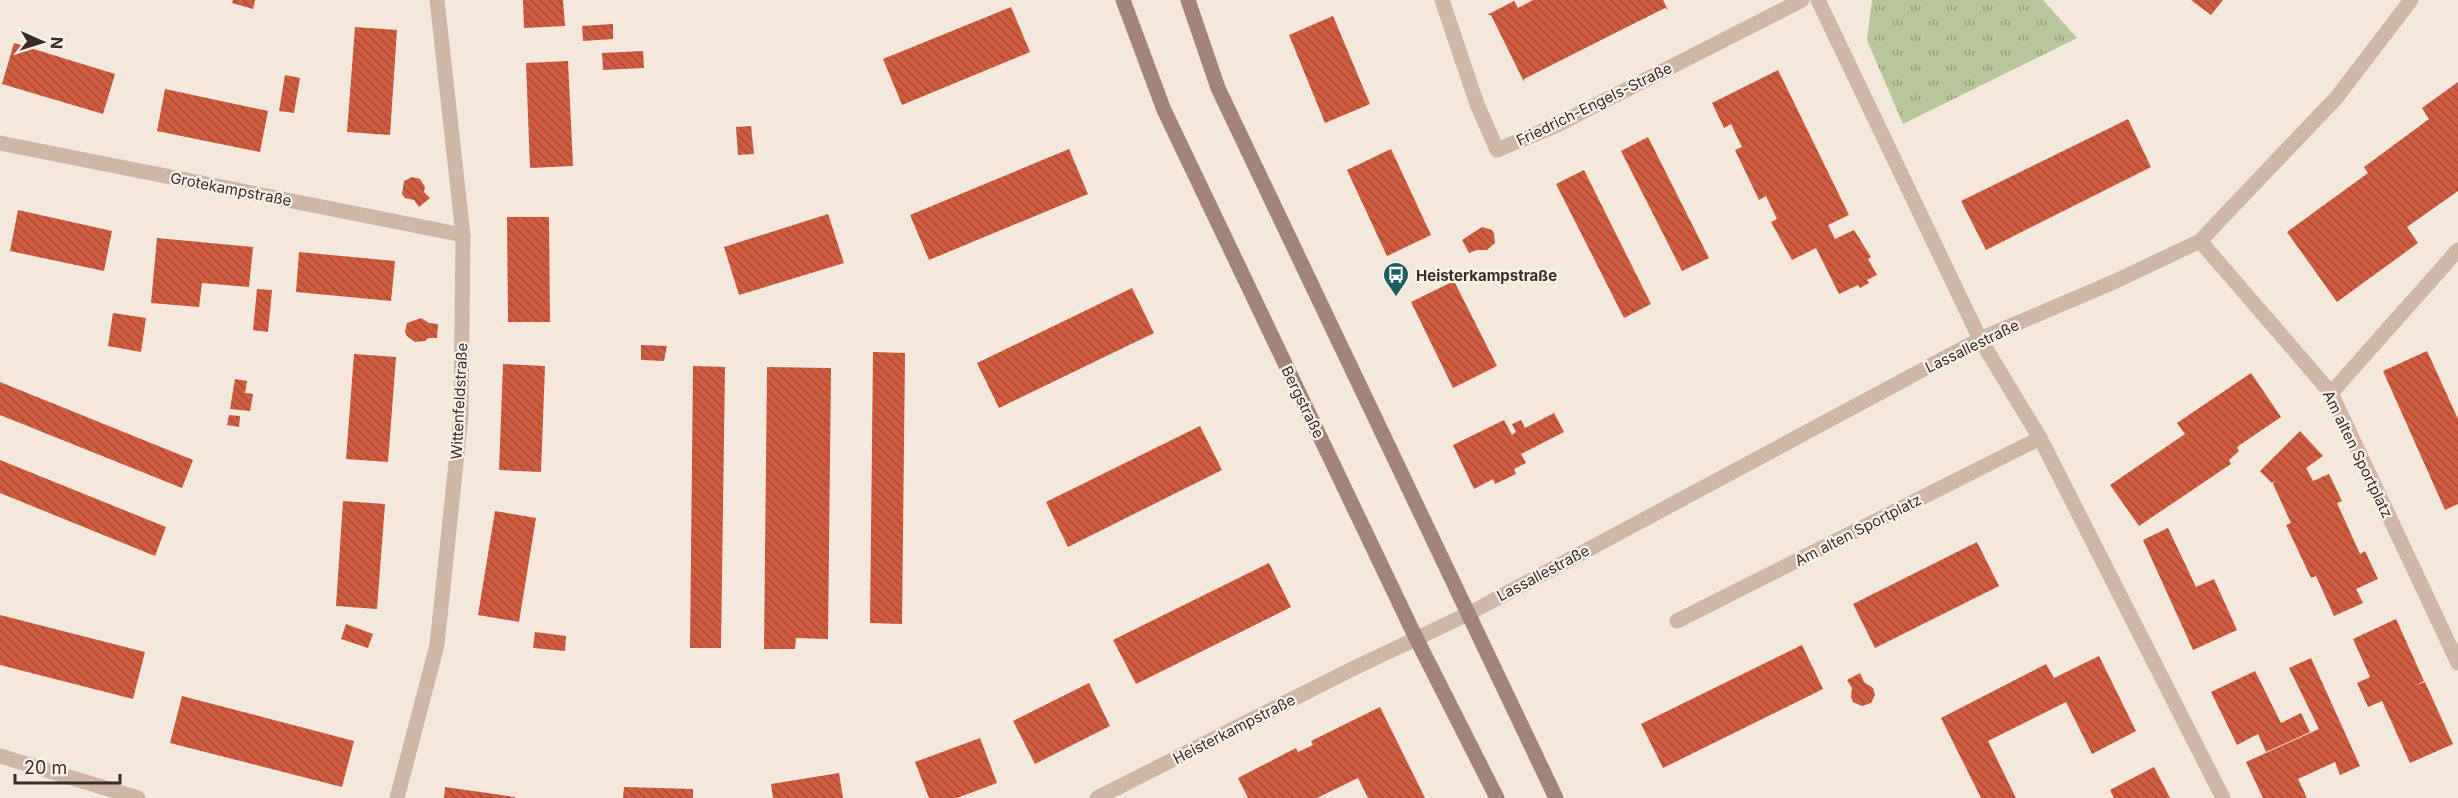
<svg xmlns="http://www.w3.org/2000/svg" width="2458" height="798" font-family="Inter,sans-serif">
<style>
.park{fill:url(#park-tufts)}
.building{fill:url(#building-back-hatch)}
.lines{fill:none;stroke-linecap:round;stroke-linejoin:round}
.service{stroke:#ceb7a7;stroke-width:15}
.minor{stroke:#ceb7a7;stroke-width:15}
.tertiary{stroke:#ceb7a7;stroke-width:15}
.secondary{stroke:#a28578;stroke-width:15}
.labels{text-anchor:middle;dominant-baseline:central;stroke-width:4.5;stroke-linejoin:round;paint-order:stroke}
.street-label{font-size:15px;fill:#3a2d28;stroke:#fbf2ea}
.poi-label{font-size:15px;font-weight:bold;fill:#3a2d28;stroke:#fbf2ea;text-anchor:start}
</style>
<defs>
<pattern id="park-tufts" width="24" height="20" patternUnits="userSpaceOnUse" patternTransform="scale(1.5)"><rect width="24" height="20" fill="#b9c59b"/><path d="M3 7l-1-3M5 7V3M7 7l1-3M15 17l-1-3M17 17v-4M19 17l1-3" fill="none" stroke="#97a07e"/></pattern>
<pattern id="building-back-hatch" width="6" height="6" patternUnits="userSpaceOnUse" patternTransform="scale(1.5)"><rect width="6" height="6" fill="#cf5b40"/><path d="M-1 5l2 2M0 0l6 6M5-1l2 2" fill="none" stroke="#a94c36"/></pattern>
</defs>
<rect width="100%" height="100%" fill="#f4e8dd"/>
<polygon class="park" points="1872,0 2043,0 2077,38 1903,124 1867,40"/>
<g class="building">
<polygon points="233,0 255,0 253,9 232,3"/>
<polygon points="523,0 563,0 565,26 524,28"/>
<polygon points="1533,0 1663,0 1668,10 1665,8 1625,28 1524,79 1524,82 1491,15 1487,15 1514,1 1518,8"/>
<polygon points="2191,0 2223,0 2211,15"/>
<polygon points="1011,7 1030,52 902,105 883,59"/>
<polygon points="1333,16 1370,104 1325,123 1289,35"/>
<polygon points="613,24 613,39 583,41 582,26"/>
<polygon points="355,27 397,30 390,135 347,132"/>
<polygon points="14,43 115,74 103,114 2,84"/>
<polygon points="643,51 644,68 603,70 602,53"/>
<polygon points="568,61 573,166 530,168 526,63"/>
<polygon points="1778,70 1849,215 1828,225 1835,239 1854,230 1871,257 1868,259 1877,275 1867,280 1869,283 1860,288 1858,285 1839,294 1816,248 1792,260 1771,222 1777,219 1766,196 1759,200 1735,150 1742,147 1731,124 1724,128 1712,103"/>
<polygon points="285,75 300,78 294,113 279,111"/>
<polygon points="2458,82 2458,191 2407,227 2418,243 2337,302 2287,232 2368,173 2364,167 2429,119 2422,108"/>
<polygon points="165,89 268,111 260,152 157,131"/>
<polygon points="2128,119 2151,167 1986,250 1961,201"/>
<polygon points="751,126 754,154 738,155 736,127"/>
<polygon points="1648,137 1709,258 1682,271 1621,151"/>
<polygon points="1069,149 1088,194 929,260 910,215"/>
<polygon points="1391,149 1431,235 1387,256 1347,170"/>
<polygon points="1584,170 1651,304 1624,318 1556,184"/>
<polygon points="412,177 420,179 425,187 424,192 430,198 419,207 414,200 405,198 402,194 404,181"/>
<polygon points="18,210 112,231 104,271 10,251"/>
<polygon points="828,214 844,263 739,295 724,247"/>
<polygon points="507,217 549,217 550,322 508,322"/>
<polygon points="1482,227 1492,230 1494,234 1495,243 1487,250 1477,250 1469,253 1462,240"/>
<polygon points="157,238 253,247 249,287 202,283 199,307 151,303"/>
<polygon points="299,252 395,261 391,301 296,292"/>
<polygon points="1454,281 1497,366 1453,388 1411,302"/>
<polygon points="1132,288 1154,333 999,408 977,363"/>
<polygon points="257,289 272,290 268,332 253,330"/>
<polygon points="113,313 146,318 141,352 108,346"/>
<polygon points="421,318 429,323 438,324 437,338 428,338 425,341 415,342 407,336 405,332 407,323"/>
<polygon points="641,345 667,346 664,361 641,360"/>
<polygon points="2427,351 2458,419 2458,504 2445,510 2383,371"/>
<polygon points="873,352 905,353 902,624 870,623"/>
<polygon points="354,354 396,357 388,462 346,459"/>
<polygon points="503,364 545,366 541,472 499,470"/>
<polygon points="693,366 725,367 721,648 690,648"/>
<polygon points="767,367 831,368 828,639 796,638 795,649 764,649"/>
<polygon points="2251,373 2281,417 2237,447 2239,451 2229,460 2231,464 2139,526 2110,485 2185,434 2177,423"/>
<polygon points="235,379 247,381 245,393 253,394 250,411 230,409"/>
<polygon points="0,382 193,460 182,488 0,415"/>
<polygon points="1554,413 1564,432 1521,454 1526,463 1514,469 1516,474 1495,484 1493,479 1474,489 1453,445 1504,420 1512,435 1516,432 1512,424 1521,420 1525,428"/>
<polygon points="229,415 240,416 239,427 227,425"/>
<polygon points="1200,426 1222,470 1068,547 1046,502"/>
<polygon points="2300,431 2323,456 2306,468 2313,481 2329,474 2342,501 2337,503 2360,554 2365,551 2378,579 2356,589 2363,603 2334,616 2316,576 2311,578 2286,525 2291,523 2273,484 2275,481 2272,483 2260,471"/>
<polygon points="0,460 166,527 155,556 0,493"/>
<polygon points="343,501 385,504 377,609 336,606"/>
<polygon points="495,511 536,518 519,622 478,615"/>
<polygon points="2168,528 2196,587 2214,579 2237,630 2193,650 2143,540"/>
<polygon points="1977,542 1999,586 1875,648 1853,604"/>
<polygon points="1269,563 1291,607 1136,684 1113,640"/>
<polygon points="0,615 145,652 133,699 0,665"/>
<polygon points="2396,619 2424,681 2416,685 2425,682 2453,744 2410,763 2382,701 2368,707 2357,683 2370,677 2353,639"/>
<polygon points="346,624 373,634 368,648 341,639"/>
<polygon points="535,632 566,636 565,651 533,648"/>
<polygon points="1802,645 1823,689 1663,768 1641,724"/>
<polygon points="2099,656 2136,731 2092,754 2066,702 1988,741 2016,798 1981,798 1941,718 2046,664 2054,678"/>
<polygon points="2311,658 2360,766 2340,775 2335,762 2298,779 2307,798 2263,798 2246,762 2319,729 2289,668"/>
<polygon points="2255,671 2281,723 2301,713 2310,732 2266,752 2258,734 2237,745 2211,692"/>
<polygon points="1860,673 1864,682 1873,688 1875,695 1871,703 1862,706 1853,702 1851,697 1852,688 1847,680"/>
<polygon points="1089,683 1110,726 1035,764 1013,721"/>
<polygon points="182,696 354,741 342,787 170,743"/>
<polygon points="1380,707 1425,798 1368,798 1358,778 1317,798 1248,798 1238,778 1296,748 1298,752 1313,745 1311,741"/>
<polygon points="980,738 997,783 957,798 929,798 915,762"/>
<polygon points="2154,767 2170,798 2114,798 2110,790"/>
<polygon points="839,773 843,798 773,798 771,784"/>
<polygon points="445,787 515,797 515,798 444,798"/>
<polygon points="624,787 693,789 693,798 623,798"/>
</g>
<g class="lines">
<g class="service">
<polyline points="2331,393 2458,250"/>
<polyline points="1677,621 2040,438"/>
</g>
<g class="minor">
<polyline points="1442,0 1477,104 1497,150 1555,126 1802,0"/>
<polyline points="1818,0 1980,339 2040,438 2223,798"/>
<polyline points="0,143 463,235"/>
<polyline points="2200,241 2331,393 2458,663"/>
<polyline points="397,798 437,645 461,415 463,235 437,0"/>
</g>
<g class="tertiary">
<polyline points="0,756 138,798"/>
<polyline points="1097,798 1350,670 1468,614 1980,339 2116,281 2200,241 2337,97 2411,0"/>
</g>
<g class="secondary">
<polyline points="1123,0 1164,110 1416,638 1497,798"/>
<polyline points="1188,0 1218,88 1556,798"/>
</g>
</g>
<defs>
<symbol id="bus-pin" viewBox="-11 -11 22 30"><path d="M0 17L-7.5 6A9.5 9.5 0 1 1 7.5 6Z" fill="#1a5e5f" stroke="#fbf2ea"/><path d="M-5-6H5V4H4V6H2V4H-2V6H-4V4H-5ZM-3.5-4V0h7V-4ZM-3.5 1.2v1.5H-2V1.2ZM2 1.2v1.5H3.5V1.2Z" fill="#fff"/></symbol>
</defs>
<g fill-rule="evenodd">
<use href="#bus-pin" x="1381" y="260" width="30" height="40"/>
</g>
<g class="labels">
<g class="street-label">
<text transform="translate(1594 104) rotate(-26)">Friedrich-Engels-Straße</text>
<text transform="translate(231 189) rotate(11)">Grotekampstraße</text>
<text transform="translate(1972 346) rotate(-26)">Lassallestraße</text>
<text transform="translate(459 401) rotate(-87)">Wittenfeldstraße</text>
<text transform="translate(1303 402) rotate(64)">Bergstraße</text>
<text transform="translate(2358 454) rotate(64)">Am alten Sportplatz</text>
<text transform="translate(1858 530) rotate(-27)">Am alten Sportplatz</text>
<text transform="translate(1543 573) rotate(-28)">Lassallestraße</text>
<text transform="translate(1234 729) rotate(-27)">Heisterkampstraße</text>
</g>
<g class="poi-label">
<text x="1416" y="275">Heisterkampstraße</text>
</g>
</g>
<g transform="translate(42 42) rotate(93)" stroke="#fbf2ea" stroke-width="4.5" paint-order="stroke">
<path d="M0-4.5L10 22L0 15L-10 22Z" fill="#3a2d28"/>
<text y="-9" font-size="16" font-weight="bold" text-anchor="middle" fill="#3a2d28">N</text>
</g>
<path d="M15 774v9h105v-9" fill="none" stroke="#3a2d28" stroke-width="3"/>
<text x="24" y="774" font-size="18" fill="#3a2d28" stroke="#fbf2ea" stroke-width="4.5" paint-order="stroke">20 m</text>
</svg>
